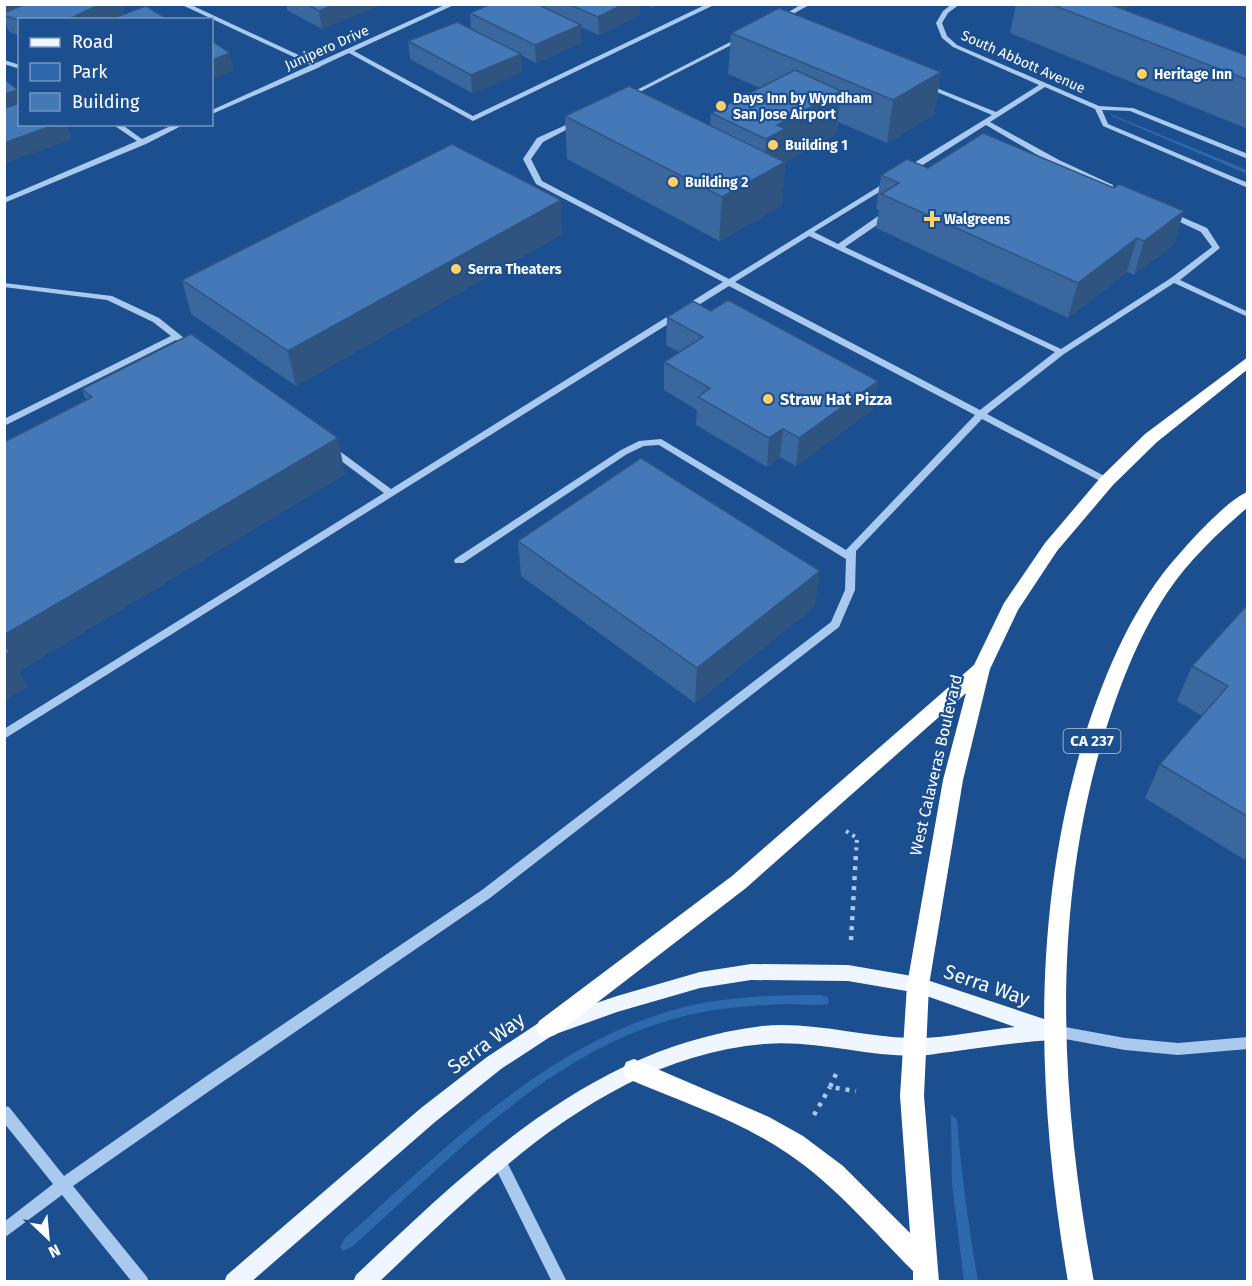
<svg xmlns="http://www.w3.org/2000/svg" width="1252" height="1286" font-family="'Fira Sans',sans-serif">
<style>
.green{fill:#2e69ad}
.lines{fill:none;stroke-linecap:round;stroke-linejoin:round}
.path-far1{stroke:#a9c9ee;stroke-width:4;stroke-dasharray:3 4.5;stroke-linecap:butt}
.path{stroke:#a9c9ee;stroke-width:4.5;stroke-dasharray:4 6;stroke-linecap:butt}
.minor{fill:#a9c9ee;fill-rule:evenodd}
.major{fill:#f0f6ff;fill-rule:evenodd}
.highway{fill:#fff;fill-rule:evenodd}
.wall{fill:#3a679d}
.shaded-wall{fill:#305480}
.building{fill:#4478b7;stroke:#305480;stroke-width:1.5}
.poi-dot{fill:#ffd166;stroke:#1b4f8f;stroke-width:2}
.labels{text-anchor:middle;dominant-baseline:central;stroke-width:4.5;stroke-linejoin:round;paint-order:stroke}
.far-street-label{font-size:14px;fill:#fff;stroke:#1b4f8f}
.far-poi-label{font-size:14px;font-weight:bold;fill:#fff;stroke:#1b4f8f;text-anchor:start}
.shield{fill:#1b4f8f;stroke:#bbcadd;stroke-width:1.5}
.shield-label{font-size:15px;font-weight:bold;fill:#fff}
.poi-label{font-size:16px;font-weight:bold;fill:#fff;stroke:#1b4f8f;text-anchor:start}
.street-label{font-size:16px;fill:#fff;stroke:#1b4f8f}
.near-street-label{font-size:20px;fill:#fff;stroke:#1b4f8f}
</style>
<rect width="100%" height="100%" fill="#1b4f8f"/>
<g class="green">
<polygon points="1110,114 1247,170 1247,174 1112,116"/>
<path d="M820,995L828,997L829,1004C815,1006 802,1004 788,1004C758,1005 727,1007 698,1013C557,1042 455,1155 353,1246L343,1251L340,1247L345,1238C448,1146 550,1040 688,1006C731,996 776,995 820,995Z"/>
<path d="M951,1115L957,1119C961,1174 969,1227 978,1281H964L952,1184Z"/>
</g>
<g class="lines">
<polyline class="path-far1" points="846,831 857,838 856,854"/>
<g class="path">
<polyline points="851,940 856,853"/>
<polyline points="836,1074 830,1087 856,1091"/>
<polyline points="814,1115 830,1087"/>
</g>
<g class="minor">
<polygon points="180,4 189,4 316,63 447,4 456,4 354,51 473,116 707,4 716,4 473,121 349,53 321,66 320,67 212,114 212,110 311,65"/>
<polygon points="802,4 811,4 782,20 777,19"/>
<polygon points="952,4 960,4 948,13 942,23 947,36 957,45 1099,106 1133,108 1248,154 1248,159 1130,111 1102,110 1108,124 1248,183 1248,188 1103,126 1095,109 1045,87 990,122 1059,160 1113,185 1113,189 1107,189 1053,164 986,125 910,173 904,173 904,169 992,115 925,87 925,85 929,85 996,112 1039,85 953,47 942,38 936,23 943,11"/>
<polygon points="740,37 745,38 630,97 625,96"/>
<polygon points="4,60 20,65 20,69 4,64"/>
<path d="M577,120L583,121L543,142L531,159L542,181L729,279L891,179L895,181L894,183L814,232L838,244L884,212H890V216L845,247L1061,349L1171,278L1212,247L1201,232L1165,215L1164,213L1168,211L1207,228L1220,248L1180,280L1248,312V317L1174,283L1064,354L987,414L1110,479L1112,481L1110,483H1104L982,419L856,551L855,590L839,627L490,898L218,1085L73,1186L147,1277L149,1282H132L62,1195L4,1238V1222L53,1184L4,1123V1106L9,1107L64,1176L208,1075L482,890L831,622L845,590L846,559L659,445L644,446L627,454L463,563H455L454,561L455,559L621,450L639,441L661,439L846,550L975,415L729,286L4,739V729L384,493L328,451L326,449L328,447H334L391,489L723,282L536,184L523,159L537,138ZM809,236L1055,352L980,410L735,282Z"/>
<polygon points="112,124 121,124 142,139 175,124 185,124 146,144 4,203 4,198 137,141"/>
<polygon points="4,283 112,296 159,318 194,346 190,349 176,340 4,426 4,419 171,336 153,322 107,300 4,287"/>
<polygon points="1054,1025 1125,1038 1178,1043 1248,1037 1248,1049 1178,1055 1125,1050 1054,1037 1049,1035 1047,1031 1049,1027"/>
<polygon points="497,1150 502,1152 567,1282 552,1282 490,1157 492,1152"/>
</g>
<path class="major" d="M751,964L848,965L918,977L1053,1022L1060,1025L1062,1031L1060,1037L1053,1040C1019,1042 984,1047 950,1052C938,1053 926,1056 914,1056C864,1056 815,1040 765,1044C606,1057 488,1179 379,1282H353L356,1275C475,1163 592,1047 762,1026C812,1021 862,1037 911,1038C945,1039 981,1030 1015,1027L918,993L848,981L751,980L700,988L617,1012L553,1035L501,1069L435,1122L251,1282H224L227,1275L421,1108L487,1057L540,1022L617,996L700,972Z"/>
<g class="highway">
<path d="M1248,357V369L1157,442L1113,485L1057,551L1018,610L990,669L963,780L929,985L924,1096L939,1282H913V1271C873,1231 835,1185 787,1153C739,1120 679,1101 626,1078L623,1070L626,1062L634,1059L769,1117L803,1136L843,1166L910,1233L900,1096L907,985L943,780L966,693L746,888L555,1035L547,1038L539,1035L536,1028L539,1021L732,876L974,665L1004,603L1045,543L1101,477L1145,434Z"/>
<path d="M1248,492V507C1218,533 1189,560 1167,593C1137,638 1118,690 1102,742C1050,920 1061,1102 1094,1282H1068C1037,1098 1030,915 1085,735C1106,670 1134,603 1181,552C1193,538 1232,496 1248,492Z"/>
</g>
</g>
<g class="wall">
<polygon points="4,4 122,4 124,14 20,20 20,36 9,32 5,21 4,22"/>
<polygon points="286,4 384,4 322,29 287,10"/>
<polygon points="491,4 640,4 640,14 599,35 581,27 581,43 536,63 521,55 522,72 472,93 410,59 408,41 471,29 470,13"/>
<polygon points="645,4 661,4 653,8"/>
<polygon points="1016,4 1131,4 1130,6 1123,10 1248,56 1248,129 1010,33"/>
<polygon points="731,33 941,72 934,115 887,143 838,122 836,134 785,162 782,206 719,241 567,159 565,116 710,126 711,113 760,88 728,74"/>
<polygon points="928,168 1114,188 1184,211 1173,245 1134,275 1127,272 1068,318 876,228 879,210 876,209 881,175"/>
<polygon points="562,234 296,386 191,314 182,280"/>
<polygon points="711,311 878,381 873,409 796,466 780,457 767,467 696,425 697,410 664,390 664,362 679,352 666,345 667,317"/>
<polygon points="82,389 345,474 19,671 27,687 4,701 86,400"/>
<polygon points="518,541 815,606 695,703 521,576"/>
<polygon points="1248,604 1248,856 1245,860 1145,798 1160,764 1202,716 1177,701 1192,666"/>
</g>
<g class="shaded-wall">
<polygon points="4,4 41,4 4,15"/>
<polygon points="101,4 122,4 124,14 111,20 67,20"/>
<polygon points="336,4 384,4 322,29 319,11"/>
<polygon points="624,4 640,4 640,14 599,35 598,17"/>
<polygon points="653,4 661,4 653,8"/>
<polygon points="1083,4 1131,4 1130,6 1112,16"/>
<polygon points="581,25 581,43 536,63 535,45"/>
<polygon points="230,53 234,71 212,79 212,60"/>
<polygon points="521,54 522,72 472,93 471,75"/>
<polygon points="941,72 934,115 887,143 893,100"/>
<polygon points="18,90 20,94 20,110 4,115 4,94"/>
<polygon points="841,91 836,134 782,164 785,162 782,206 719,241 722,197 764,174 766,139 777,125"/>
<polygon points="57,124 67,124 72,140 4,163 4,143"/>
<polygon points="561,200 562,234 296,386 288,351"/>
<polygon points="1184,211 1173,245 1134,275 1144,241"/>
<polygon points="1137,238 1127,272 1068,318 1078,283"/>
<polygon points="878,381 873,409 796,466 799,438"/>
<polygon points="783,429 780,457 767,467 769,438"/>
<polygon points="338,438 345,474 19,671 27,687 4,701 4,635"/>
<polygon points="820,571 815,606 695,703 697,668"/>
</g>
<g class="building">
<polygon points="25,4 101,4 67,20 20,20 20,21 4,15 4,13"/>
<polygon points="307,4 336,4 319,11"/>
<polygon points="491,4 537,4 581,25 535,45 470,13"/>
<polygon points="568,4 624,4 598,17"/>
<polygon points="1050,4 1109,4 1248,56 1248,80"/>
<polygon points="146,6 169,20 108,20"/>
<polygon points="779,8 941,72 893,100 731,33"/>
<polygon points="457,22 521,54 471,75 408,41"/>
<polygon points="212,41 230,53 212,60"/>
<polygon points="795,70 841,91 777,125 785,129 766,139 711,113"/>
<polygon points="4,79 18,90 4,94"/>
<polygon points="629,86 785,162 722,197 565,116"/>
<polygon points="20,103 20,124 57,124 4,143 4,108"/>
<polygon points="983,133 1114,188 1119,184 1184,211 1144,241 1137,238 1078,283 881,194 899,183 881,175 907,159 928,168"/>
<polygon points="452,144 561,200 288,351 182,280"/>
<polygon points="728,300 878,381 799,438 783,429 769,438 698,397 710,388 664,362 703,337 667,317 693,301 711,311"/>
<polygon points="191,334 338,438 4,635 4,442 92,397 82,389"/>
<polygon points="641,458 820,571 697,668 518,541"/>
<polygon points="1248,604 1248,817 1160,764 1228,686 1192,666"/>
<polygon points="4,646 10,652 4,655"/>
</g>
<g class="poi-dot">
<circle cx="1142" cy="74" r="6"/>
<circle cx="721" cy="106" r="6"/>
<circle cx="773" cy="145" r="6"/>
<circle cx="673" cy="182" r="6"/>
<path d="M929 210h6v6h6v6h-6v6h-6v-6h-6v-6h6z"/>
<circle cx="456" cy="269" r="6"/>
<circle cx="768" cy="399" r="6"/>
</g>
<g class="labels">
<g class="far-street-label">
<text transform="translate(327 48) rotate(-24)">Junipero Drive</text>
<text transform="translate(1023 62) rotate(24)">South Abbott Avenue</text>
</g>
<g class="far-poi-label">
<text x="1154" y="74">Heritage Inn</text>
<text x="733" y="98">Days Inn by Wyndham<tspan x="733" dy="16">San Jose Airport</tspan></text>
<text x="785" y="145">Building 1</text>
<text x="685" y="182">Building 2</text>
<text x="944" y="219">Walgreens</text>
<text x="468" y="269">Serra Theaters</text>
</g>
<rect class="shield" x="1063.5" y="729" width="57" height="24" rx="4.5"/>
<g class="shield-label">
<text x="1092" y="741">CA 237</text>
</g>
<g class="poi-label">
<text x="780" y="399">Straw Hat Pizza</text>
</g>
<g class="street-label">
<text transform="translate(936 765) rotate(-77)">West Calaveras Boulevard</text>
</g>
<g class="near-street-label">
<text transform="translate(987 985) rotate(19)">Serra Way</text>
<text transform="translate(486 1043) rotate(-36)">Serra Way</text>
</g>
</g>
<rect width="1252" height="1286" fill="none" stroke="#ffffff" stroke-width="12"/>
<rect x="18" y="18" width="195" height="108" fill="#1b4f8f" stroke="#7695bc" stroke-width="1.5"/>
<rect x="30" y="38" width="30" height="9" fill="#f0f6ff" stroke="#7695bc" stroke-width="1.5"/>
<text x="72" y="48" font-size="18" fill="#ffffff">Road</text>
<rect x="30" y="63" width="30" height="18" fill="#2e69ad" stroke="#7695bc" stroke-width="1.5"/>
<text x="72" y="78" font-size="18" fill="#ffffff">Park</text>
<rect x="30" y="93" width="30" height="18" fill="#4478b7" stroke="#7695bc" stroke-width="1.5"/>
<text x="72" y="108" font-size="18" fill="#ffffff">Building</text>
<g transform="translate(48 1238) rotate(154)" stroke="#1b4f8f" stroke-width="4.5" paint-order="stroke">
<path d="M0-4.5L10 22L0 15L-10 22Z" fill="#ffffff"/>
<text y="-9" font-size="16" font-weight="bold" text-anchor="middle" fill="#ffffff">N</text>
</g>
</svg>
